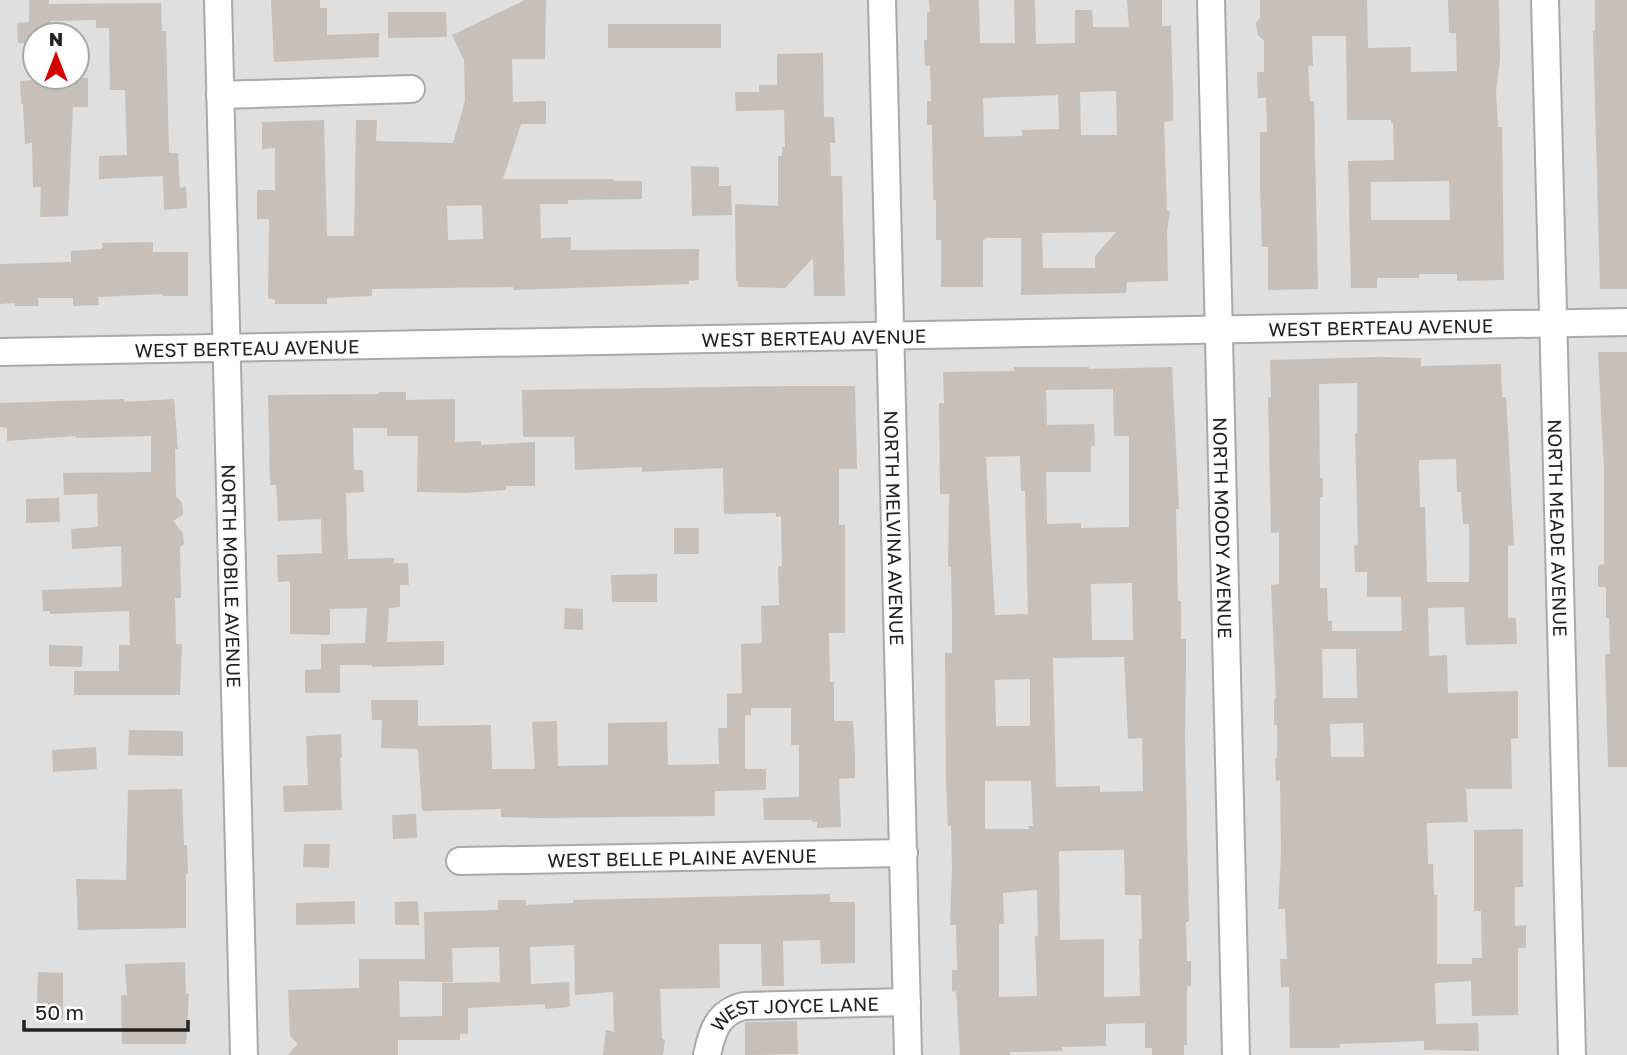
<svg xmlns="http://www.w3.org/2000/svg" width="1627" height="1055" font-family="'Golos Text',sans-serif">
<style>
.residential{fill:#e0dfdf;fill-rule:evenodd}
.building{fill:#c7bfb8;fill-rule:evenodd}
.lines{fill:none;stroke-linecap:round;stroke-linejoin:round}
.minor-casing{stroke:#a9a9a9;stroke-width:30}
.minor{stroke:#fff;stroke-width:26}
.labels{text-anchor:middle;dominant-baseline:central;stroke-width:7;stroke-linejoin:round;paint-order:stroke}
.street-label{font-size:19px;fill:#222;stroke:#fff}
</style>
<rect width="100%" height="100%" fill="#f2efe9"/>
<path class="residential" d="M0,0H1627V1055H0ZM35,35H77V77H35Z"/>
<g class="building">
<polygon points="29,0 49,0 49,4 161,3 162,31 166,31 169,153 178,153 180,188 186,187 187,208 164,210 163,176 99,179 99,156 127,155 125,90 110,90 109,28 96,28 96,20 50,21 50,35 35,35 35,43 18,43 17,23 29,22"/>
<polygon points="271,0 320,0 320,8 327,8 327,35 379,33 379,57 274,62"/>
<path d="M525,0H546L545,59H512L513,102L546,101V124H521L503,179H614V181H642V199L568,200V204H540L541,238L571,237V250L699,249V280L689,281V284L543,289L513,290V287L372,289V296L327,298V304H275V300L268,298L269,219H257V190H275V148L262,149V122L324,120L327,236H354L356,120H377L376,141L453,143L465,101L464,60L452,35ZM482,205L483,239L448,240L447,206Z"/>
<path d="M929,0H979L980,43H1015L1014,0H1035L1036,44L1075,43V10H1092L1093,27H1129L1127,0H1162V26H1171L1173,97V121L1164,122L1167,210L1170,212L1167,231L1168,281L1127,282L1126,293L1021,295V238H987L983,240V287H941V240H936V200H933L932,125H927V101H931L930,66H925L924,40H927V12H930ZM1116,91L1117,135H1081L1080,92ZM1058,95L1059,129L1022,130V136L984,137L983,98ZM1116,232L1095,256V268H1043L1042,233Z"/>
<path d="M1260,0H1367L1368,48L1411,47V72L1457,71L1456,33H1449L1448,0H1499L1500,59L1496,92L1498,127H1502L1504,280L1457,281V274H1419V278H1377V288H1351L1348,161L1394,160L1393,123H1391V120H1347L1346,36H1312L1313,66H1308L1310,101H1314L1318,289L1268,290V247H1262L1260,188V132H1267L1266,98H1258L1257,72H1264V41L1258,35L1256,23L1260,18ZM1449,181L1450,220H1371V182Z"/>
<polygon points="1595,0 1627,0 1627,289 1600,289 1593,31 1595,31"/>
<polygon points="388,12 446,12 447,37 388,38"/>
<rect x="608" y="24" width="113" height="24"/>
<polygon points="823,53 824,117 834,117 835,143 830,143 831,176 842,176 845,296 814,296 813,258 785,288 738,287 738,281 736,281 735,204 778,206 778,156 782,156 782,147 785,147 784,110 736,111 735,92 759,92 759,85 777,85 777,54"/>
<polygon points="57,78 88,78 88,107 73,107 68,216 40,217 41,187 33,187 32,143 25,144 23,104 21,104 20,81"/>
<polygon points="691,166 719,167 719,186 731,186 732,215 692,216"/>
<polygon points="153,242 153,252 188,252 188,296 163,296 163,294 98,297 99,305 73,306 73,298 38,298 39,306 15,306 15,303 0,304 0,264 71,262 71,251 102,249 102,243"/>
<polygon points="1598,352 1627,352 1627,767 1608,767 1605,654 1610,654 1609,618 1606,618 1606,587 1598,587 1598,565 1604,564 1604,469"/>
<path d="M1379,357L1421,358V366L1501,364L1502,397H1506L1508,431L1514,545L1508,546V618H1516L1517,644L1466,645L1464,607L1428,608L1429,656L1447,655L1448,693L1518,691V738L1511,739L1512,789H1466L1468,822L1427,823L1428,864H1433L1434,895H1437V964H1472V958H1482L1481,911H1474V830L1523,829V887H1515V926L1526,925V948H1518V1015L1472,1016L1471,981L1435,983L1436,1024L1478,1023L1479,1051L1424,1050V1041L1340,1044V1048H1290L1289,987H1281L1280,959H1287L1285,909H1278L1281,855L1280,780L1276,781L1275,758H1277V725H1274V699H1276L1271,585L1279,584V532L1271,533L1268,397H1271L1270,360ZM1357,383V433H1355L1358,545L1354,546L1355,572H1367V597H1401L1402,631H1332V621H1328L1327,588H1320V497H1323V478H1320L1319,384ZM1456,459L1457,492H1461L1463,524H1469V582H1427L1425,507H1420L1419,460ZM1322,649H1356L1357,698H1323ZM1363,723L1364,757H1331L1330,724Z"/>
<path d="M1014,367H1089V369L1172,367L1179,509H1176L1178,601H1181V639H1186V668L1185,738L1189,922H1186L1187,961H1191V986H1187V1045H1184V1055H1152V1048H1145V1023L1106,1024V1046L1062,1047V1051L1010,1052V1055H960L956,991L952,992V970H957L956,925H950L952,867L951,826H948L946,782L945,653H952V616L951,567H948L949,494H940L939,403H944L943,372L1014,371ZM1113,389L1114,436H1129V527L1081,528V523L1047,524L1046,472H1091V446H1095L1094,424L1047,425L1046,390ZM1020,456L1021,491H1025L1028,614L995,615L986,457ZM1132,583L1133,640H1092L1091,584ZM1124,657L1128,739L1142,738L1143,791L1100,792V786L1056,787L1053,658ZM1030,679V726H996L995,680ZM985,781H1031L1033,826H1028L1029,829H985ZM1124,850L1125,895H1141L1142,939H1139L1140,996L1104,997V939L1060,940L1059,851ZM1037,890L1038,936H1035L1037,996L999,997V924H1004L1003,893Z"/>
<polygon points="787,386 855,386 857,469 839,469 839,525 845,525 845,633 829,633 830,682 834,682 834,721 853,721 855,755 855,778 839,779 841,827 817,828 817,822 812,822 812,820 764,820 763,798 799,797 799,745 791,745 791,708 751,708 751,715 745,715 745,769 766,769 766,790 715,791 715,816 541,818 501,817 501,809 422,811 418,749 381,748 382,720 372,720 371,700 418,700 418,726 491,725 492,769 535,769 532,722 557,721 558,766 608,765 608,723 667,722 668,765 719,764 718,728 727,728 727,694 742,693 741,644 762,643 761,606 779,605 778,566 782,566 781,516 776,517 776,513 724,514 723,468 642,472 642,467 575,470 574,437 523,437 522,390"/>
<polygon points="379,392 406,392 406,400 455,399 455,442 481,441 481,445 535,442 535,486 506,486 506,490 465,493 417,492 418,436 387,436 387,428 353,428 354,470 363,470 364,492 346,493 348,559 394,558 394,563 408,563 409,585 400,585 400,607 389,608 387,642 444,641 444,665 372,667 372,665 340,665 340,693 305,693 305,670 321,669 321,644 365,643 367,608 330,609 330,635 290,634 290,581 278,582 277,555 322,553 321,519 278,521 276,485 270,485 268,395 379,394"/>
<polygon points="124,399 124,402 174,399 178,449 175,449 176,496 182,503 183,515 173,521 183,533 184,544 180,547 181,598 175,598 176,644 182,644 180,695 74,695 74,671 119,671 119,645 130,645 129,611 50,614 50,611 43,611 42,590 122,587 121,546 72,549 71,529 98,527 97,494 64,495 63,473 151,472 151,436 76,438 76,436 7,441 7,428 0,427 0,403"/>
<polygon points="59,498 60,522 26,523 26,499"/>
<rect x="674" y="528" width="25" height="26"/>
<polygon points="657,574 657,602 612,602 611,575"/>
<polygon points="565,608 583,609 583,630 564,629"/>
<polygon points="49,645 83,646 82,667 49,666"/>
<polygon points="129,730 183,731 183,756 128,755"/>
<polygon points="341,734 342,757 340,757 342,810 284,812 283,786 308,785 306,736"/>
<polygon points="96,747 97,769 53,772 52,750"/>
<polygon points="182,789 184,845 187,845 188,873 186,873 186,928 78,930 76,879 126,880 128,790"/>
<polygon points="416,814 417,838 393,839 392,815"/>
<polygon points="304,844 330,844 329,868 303,867"/>
<path d="M830,894V902H855V963L821,964L820,940L783,941L784,986H762L761,944H719L720,988L660,989L662,1039L665,1040L663,1055H603L606,1030L614,1032L613,992L575,995L574,945L530,947L531,984L569,982L570,1007L545,1009V1004L468,1008V1034H460V1040H398V1055H288L298,1044L290,1036L288,990L359,988V959H425L424,912L498,910V900H526V905L573,903V900ZM499,947L500,982L442,983V1016L400,1017L399,981L453,982L452,948Z"/>
<polygon points="355,901 355,924 296,925 296,903"/>
<polygon points="418,901 419,925 395,925 395,902"/>
<polygon points="185,962 186,994 189,994 186,1044 122,1044 121,995 127,995 125,964"/>
<polygon points="38,972 63,973 63,1018 36,1018"/>
<polygon points="797,1021 798,1054 745,1055 745,1022"/>
</g>
<g class="lines">
<defs>
<g id="minor">
<path id="s1" d="M218,0L244,1055"/>
<path id="s2" d="M882,0L908,1055"/>
<path id="s3" d="M1211,0L1236,1055"/>
<path id="s4" d="M1545,0L1572,1055"/>
<polyline points="220,95 411,89"/>
<path id="s5" d="M0,352L1627,322"/>
<path id="s6" d="M460,861L904,853"/>
<path id="s7" d="M707,1055C712,1031 718,1012 744,1006L907,1002"/>
</g>
</defs>
<use href="#minor" class="minor-casing"/>
<use href="#minor" class="minor"/>
</g>
<g class="labels">
<g class="street-label">
<text stroke="none"><textPath href="#s5" startOffset="1381">WEST BERTEAU AVENUE</textPath></text>
<text stroke="none"><textPath href="#s5" startOffset="814">WEST BERTEAU AVENUE</textPath></text>
<text stroke="none"><textPath href="#s5" startOffset="247">WEST BERTEAU AVENUE</textPath></text>
<text stroke="none"><textPath href="#s2" startOffset="528">NORTH MELVINA AVENUE</textPath></text>
<text stroke="none"><textPath href="#s3" startOffset="528">NORTH MOODY AVENUE</textPath></text>
<text stroke="none"><textPath href="#s4" startOffset="528">NORTH MEADE AVENUE</textPath></text>
<text stroke="none"><textPath href="#s1" startOffset="576">NORTH MOBILE AVENUE</textPath></text>
<text stroke="none"><textPath href="#s6" startOffset="222">WEST BELLE PLAINE AVENUE</textPath></text>
<text stroke="none"><textPath href="#s7" startOffset="114">WEST JOYCE LANE</textPath></text>
</g>
</g>
<g transform="translate(56 56)"><circle r="33" fill="#ffffff" stroke="#a7a7a7" stroke-width="2"/>
<path d="M0-5L12 26L0 18L-12 26Z" fill="#d40000"/>
<text y="-10" font-size="19" font-weight="bold" text-anchor="middle" fill="#222222">N</text>
</g>
<path d="M24 1020v10h164v-10" fill="none" stroke="#222222" stroke-width="3.5"/>
<text x="35" y="1020" font-size="21" fill="#222222" stroke="#ffffff" stroke-width="5" paint-order="stroke">50 m</text>
</svg>
